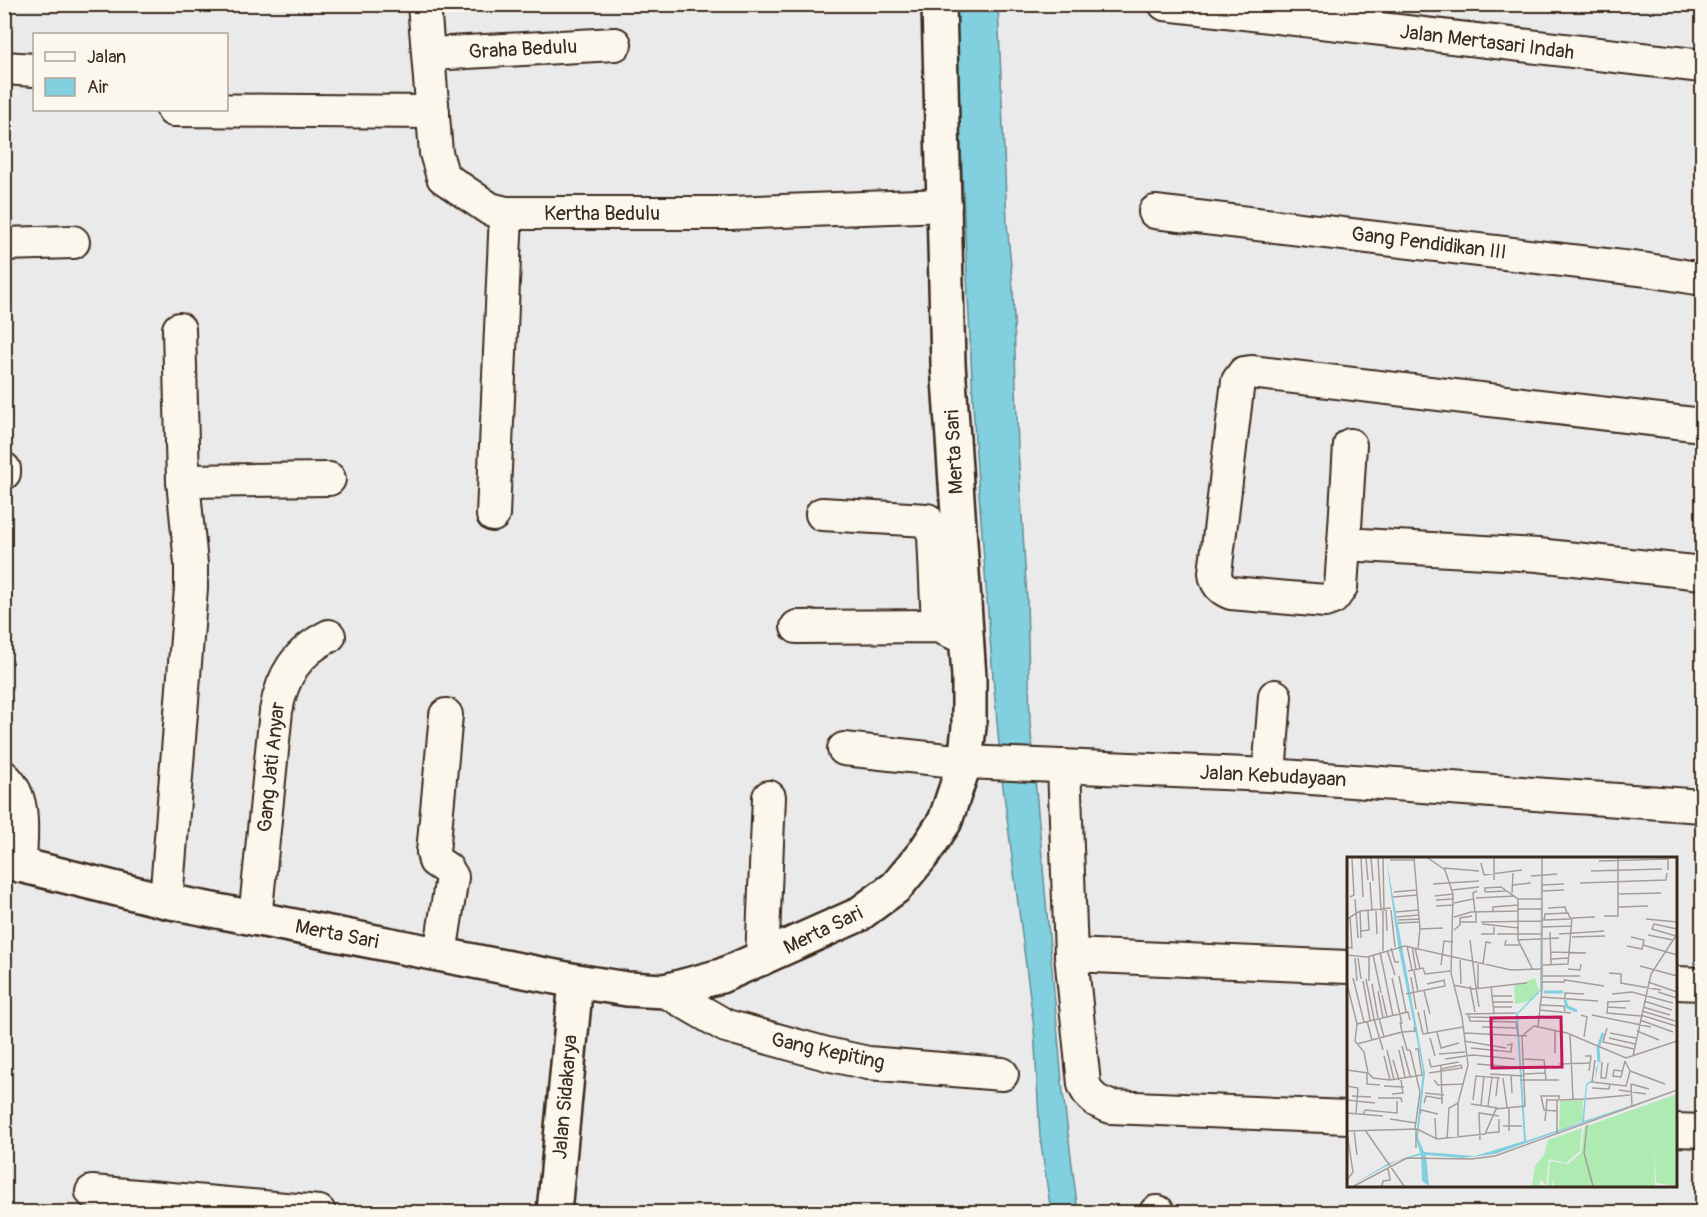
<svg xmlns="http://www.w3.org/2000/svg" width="1707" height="1217" font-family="Pangolin,sans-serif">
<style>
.water{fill:#81cfdf;stroke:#658d92;stroke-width:1.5}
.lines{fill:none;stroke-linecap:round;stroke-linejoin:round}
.street-casing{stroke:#3b2a1e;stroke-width:36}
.secondary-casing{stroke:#3b2a1e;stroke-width:38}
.street{stroke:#fbf7ec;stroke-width:32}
.secondary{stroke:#fbf7ec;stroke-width:33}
.labels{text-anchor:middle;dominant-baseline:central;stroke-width:4.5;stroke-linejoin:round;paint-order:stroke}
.street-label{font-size:20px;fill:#3b2a1e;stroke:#fbf7ec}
.inset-river{fill:none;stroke:#81cfdf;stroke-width:3}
.inset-road{fill:none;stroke:#a59d99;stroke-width:1.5}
.view{fill:#c2185b;fill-opacity:0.15;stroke:#c2185b;stroke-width:3}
.inset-edge{fill:none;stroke:#3b2a1e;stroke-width:3}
</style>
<rect width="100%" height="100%" fill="#ebeaeb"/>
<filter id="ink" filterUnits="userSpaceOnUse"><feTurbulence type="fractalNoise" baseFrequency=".0167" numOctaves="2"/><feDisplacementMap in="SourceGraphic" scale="12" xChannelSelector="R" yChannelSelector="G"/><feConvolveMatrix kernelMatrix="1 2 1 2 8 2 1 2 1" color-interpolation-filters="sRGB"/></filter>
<g filter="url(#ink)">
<polygon class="water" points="954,5 998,5 1007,223 1013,288 1018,449 1027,599 1030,722 1063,1093 1078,1212 1051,1212 1040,1137 1034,1028 1002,779 992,665 975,441"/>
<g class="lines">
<defs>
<g id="street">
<polyline points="424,4 436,153 443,177 490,209 506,213 730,213 945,205"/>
<polyline points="1165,4 1702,66"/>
<polyline points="430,54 615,44"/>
<polyline points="4,68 34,70"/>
<polyline points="173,110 433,112"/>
<polyline points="1155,212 1648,270 1702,279"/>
<polyline points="4,244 73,242"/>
<polyline points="1350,445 1344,544 1538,555 1702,573"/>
<polyline points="4,469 4,473"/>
<polyline points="183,481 329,479"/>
<polyline points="822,514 927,520 934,535 938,626"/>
<polyline points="493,515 506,213"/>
<path d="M1344,544L1341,587L1333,598L1325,601L1231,593C1221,589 1216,584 1215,573L1238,381L1244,373L1251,372L1702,425"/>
<polyline points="797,627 938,626 956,634"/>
<polyline points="844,749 965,762 1269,775 1702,806"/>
<path d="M1064,766L1071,955L1084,1084C1090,1099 1097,1102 1111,1107L1348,1117"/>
<polyline points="1269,775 1275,696"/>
<path d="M4,777C28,799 20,837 20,866"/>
<polyline points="166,901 191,588 191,564 183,481 179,329"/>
<path d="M255,919L276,711C282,676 297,652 329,636"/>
<polyline points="440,954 452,877 447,869 435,861 433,852 446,715"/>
<polyline points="1071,955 1348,967"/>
<polyline points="762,959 769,797"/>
<polyline points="1676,983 1702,984"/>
<polyline points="665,991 726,1026 827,1054 868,1063 1002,1074"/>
<polyline points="1676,1130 1702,1131"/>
<polyline points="92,1192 319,1212"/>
<polyline points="1156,1212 1158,1212"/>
</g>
<g id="secondary">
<polyline points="4,861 166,901 576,981 627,989 665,991 721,976 858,915 896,887 924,853 945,821 965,762 969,727 969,677 948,364 939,4"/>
<polyline points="554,1212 576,981"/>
</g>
</defs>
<use href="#street" class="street-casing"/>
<use href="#secondary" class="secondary-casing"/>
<use href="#street" class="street"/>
<use href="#secondary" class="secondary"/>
</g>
</g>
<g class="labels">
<g class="street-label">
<text transform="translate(1487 42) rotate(7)">Jalan Mertasari Indah</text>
<text transform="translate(523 49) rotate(-3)">Graha Bedulu</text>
<text x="602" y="213">Kertha Bedulu</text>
<text transform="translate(1429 243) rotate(7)">Gang Pendidikan III</text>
<text transform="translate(954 452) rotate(-93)">Merta Sari</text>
<text transform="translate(271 767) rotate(-84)">Gang Jati Anyar</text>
<text transform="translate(1273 776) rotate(3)">Jalan Kebudayaan</text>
<text transform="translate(823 930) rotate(-26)">Merta Sari</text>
<text transform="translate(337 934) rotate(11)">Merta Sari</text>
<text transform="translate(828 1051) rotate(12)">Gang Kepiting</text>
<text transform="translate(565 1097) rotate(-85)">Jalan Sidakarya</text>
</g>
</g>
<g transform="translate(1347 857)">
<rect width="330" height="330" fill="#ebeaeb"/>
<path d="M188,121L192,134L184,144L168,147L167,129ZM330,237V329L309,326L307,290L308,329H207L206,321L205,329H201L203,304L221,307L234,296L237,270ZM236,243L235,264L212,273L213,244ZM235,271L233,294L219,306L202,302L199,329L194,322L192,329H185L188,309L197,298L201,283Z" fill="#adebb2"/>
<path d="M39,1L78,216L71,280L77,295L128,299L177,284L169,157L193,133V1L194,134L171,157L179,284L235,265L239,227L243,224L248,223L249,212L252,205L248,223L240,228L237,264L330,233L148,297L115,301L79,298L82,329L75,324L74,298L49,304L3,329L42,306L73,296L69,281L76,213L51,88Z" fill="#81cfdf"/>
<path class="inset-river" d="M197,135H216M218,143L220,150L230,154M252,205L251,191L256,176"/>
<path class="inset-road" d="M14,1L16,40M19,1L21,23M24,1L26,24M31,1L34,54M36,1L37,54M67,1L73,72L71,92M81,1L98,13L106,37L104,116L115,160L121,208L111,246L102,251L100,282M147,1V23M43,3H67M252,4L321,2V13M134,6L137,18L175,13M97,11L132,14M244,14L315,12M184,19L210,17M23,25L25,54M233,26L319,23L320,16M86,27L132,24M166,28L184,26M195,28L217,27M105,33L132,30M195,34L217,33M47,35L70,33M138,35V31L154,30L171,42V83L186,113M138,35L159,34M165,36L166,16M272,37L314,36M88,39L106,37M3,40L7,38L5,2M46,40L70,38M129,41L168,39M8,42L11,81M171,42H195M89,43L107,42M107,46L126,42M89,49L107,48M272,50L301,49M201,51L218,50L220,56M171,52H195M39,53L40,74M44,53L48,90M13,54L14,81M29,54L30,77M146,54V50L171,48M49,55L71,53M128,55L126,36L130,34M257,59H271V1M50,60L71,58M107,60L124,55L172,54M0,62L13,54L44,51M299,62L330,65M51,63L72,62M195,63H197L223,62V61L221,56L198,57L197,63M113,65H129V55M134,65L195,64M51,66L72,65M135,67L172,71M195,70L224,69M73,72L96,71M107,73L113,68V61L125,59M14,74L22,73L21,54M203,75L204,108M134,77H147V70M150,77H195M212,77L257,74M301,78L326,83M329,79L305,72L307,67L330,72M225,80L258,79M284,80L297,83L296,88M123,83L129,131M159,83L158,88H174M171,83L212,81M296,88L330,98M60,89L65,113M280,89L295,92L296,88M0,90L5,91L3,60M65,90L69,113M44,91L48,105H52M68,91L73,112M40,93L48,118M36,94V54M33,95L46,159M204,95L239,96M0,98L20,100L58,89L164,113L196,112M26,98L34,136M22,100V124M8,101L10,124M11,101L14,122M113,101L114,127M204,102L222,101M131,105V131M136,107L139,85L144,86M94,108L97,84L106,85M196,108L221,107L225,61L248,60M293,109L330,119M221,112L233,113L234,107M61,114L76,111L78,117L103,114M67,114L71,135M262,116L274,117V126L314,133M52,119L59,155M196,119H233M64,120L69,152M6,121L17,165M45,121L55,167M19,122L27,162M218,123L257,129M16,124L23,163M195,125H217L218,122M301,125L330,135M0,127L10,167L8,184L17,195L21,216M25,127L31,161M80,127L98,123M106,128L127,132L180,126M123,129L128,155M144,129L147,156M129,131L132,150M31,134L36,161M77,134L83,157M311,135L330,141M59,137L98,129L97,123M265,137L285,135L326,146M35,138L40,160M145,139H165M194,140L251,144M218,142V136L237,137M297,144L325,153M146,145H166M260,145L283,144M261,145L260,156L294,159M192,148L217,149L218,154M146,150H165M260,150L279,151M296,150L323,158M77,153L81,177M192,153L224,156M295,154L328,164M71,155L76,177L116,170M118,157L169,156M121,157L123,164L169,165L171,179M234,158L240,160L237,180M245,158L304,170M294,158L329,169M192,159L210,161M121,160L167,161M32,161L37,180M27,162L36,193M293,163L326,175M20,164L25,183M53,165L55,175L68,174L67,170M10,167L61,155L63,163M135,170L170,171M191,170L195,133V1M260,171L256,185L287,192M214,174L215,195M290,174L312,183M90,175L94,191L112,186M117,176L180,179M263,176L289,181M223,177L226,242M83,181L88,199M262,181L288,187M117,184L159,191M10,187L55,175L60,193H63M55,189L63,219M124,191L164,195L165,187L160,188M40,193L47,223M52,193L58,220M63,193L73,235L68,272M208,196V173M92,197L118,195M37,199L43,223M238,199H244L242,214M286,199L304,117L330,77M82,202L84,210L112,205M98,202L126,198L168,202M176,202L197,203L199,223M46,203L52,223M248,203L245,225L279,229L283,214L278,204M255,205L254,221H259L261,206M130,207L177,211M212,207L244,206M94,208L95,247M0,213L21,216M275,214L267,213L266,219L274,220L278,204M283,214L318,227M20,216V227L33,228M21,216L26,221L43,223L75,218L71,192H68M82,216L115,211L114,208L94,212M143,217L177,219M177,217L198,216M164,218L165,236M156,221L160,250M87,223L91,228L117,227M173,223H212M284,227L285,250M284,227L302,232M0,229L11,231L9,257M37,229L57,230M245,231L262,232L263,227M272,233L299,237M78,236L97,238M45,237L56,236L54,223M5,239L24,240M149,239L151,221M31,241H54L55,245M239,242L283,238M0,243L28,246M126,243L129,219L153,221M200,243H212V239H194L197,253L210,254M213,243L237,242M77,246L79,239L96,242M111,247V281M124,247L151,251M134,248L137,219M141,249L145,220M0,256L36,259M73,257L74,253L91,257M16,258L18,253L50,256V244M88,261L89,282M43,262L69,266M198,264L200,242M240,268L237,296L246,329M156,269H175M69,272V291M7,273L10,298M18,273L57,329M0,274L70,272L90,282L138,277L149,252L178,249L175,179L187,169L220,176L279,201L330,184M162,274V250M0,276L6,315L0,323M139,276L152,275V262M210,276V243M133,283L132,256L152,259M7,329L60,301L124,302L148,299L330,233M35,329L36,324L43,323L41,311"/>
<path class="view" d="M214,160L215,210L145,211L144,161Z"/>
<rect width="330" height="330" class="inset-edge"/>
</g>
<rect width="1707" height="1217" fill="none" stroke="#fbf7ec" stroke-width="24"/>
<rect x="12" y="12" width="1683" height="1193" fill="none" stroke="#3b2a1e" stroke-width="2" filter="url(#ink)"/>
<rect x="33" y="33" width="195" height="78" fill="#fbf7ec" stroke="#aea59a" stroke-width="1.5"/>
<rect x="45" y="52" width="30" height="9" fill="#fbf7ec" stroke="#aea59a" stroke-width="1.5"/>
<text x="87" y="63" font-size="18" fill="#3b2a1e">Jalan</text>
<rect x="45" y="78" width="30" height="18" fill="#81cfdf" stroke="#aea59a" stroke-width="1.5"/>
<text x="87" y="93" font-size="18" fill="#3b2a1e">Air</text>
</svg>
